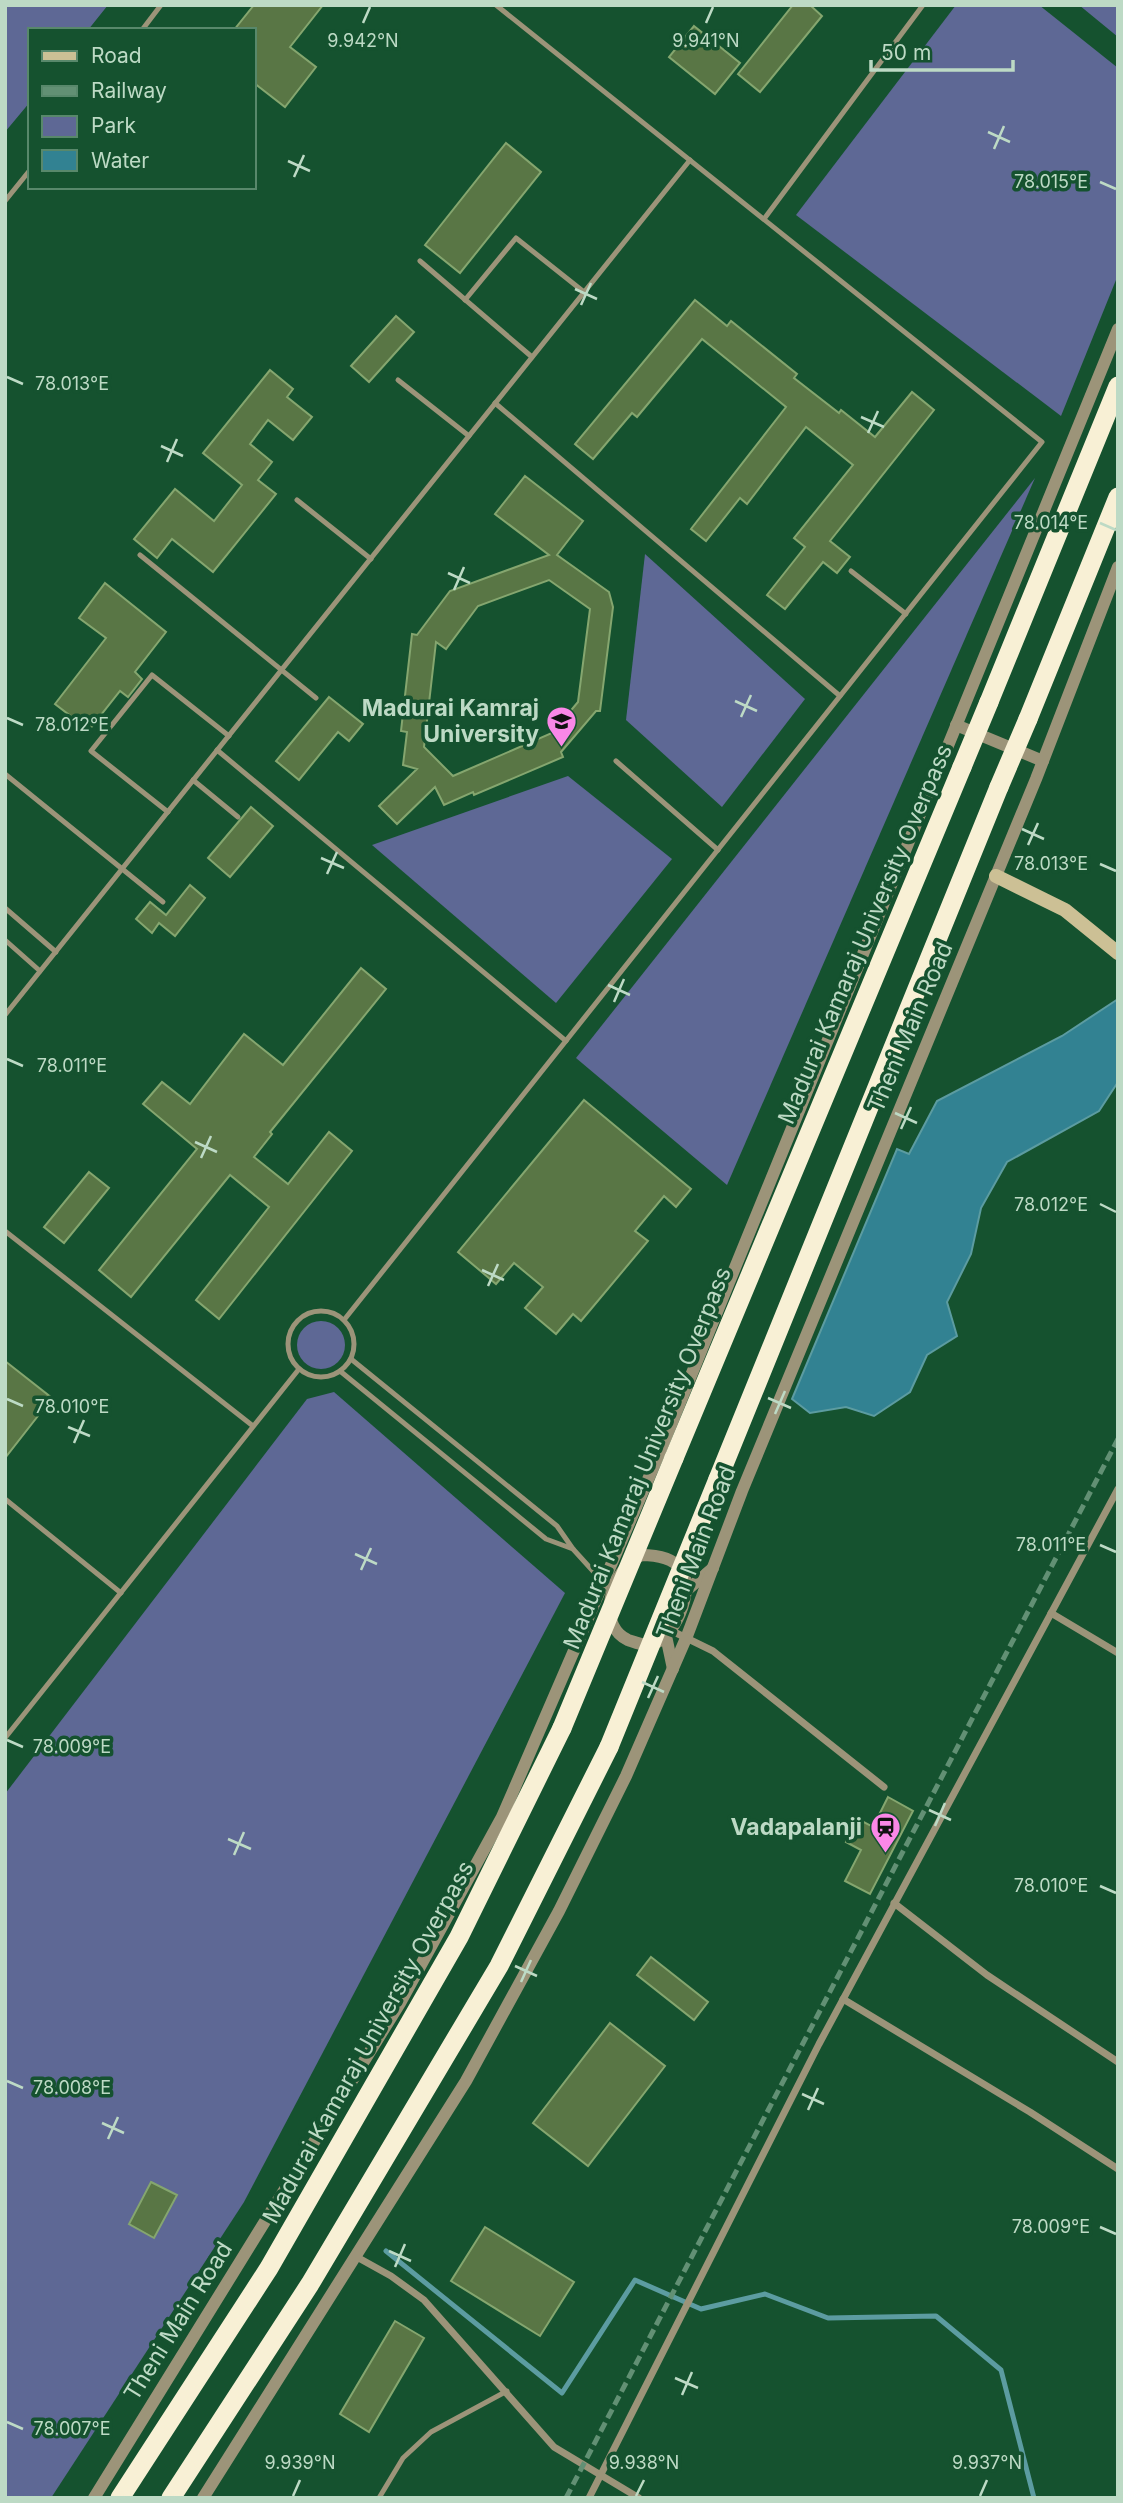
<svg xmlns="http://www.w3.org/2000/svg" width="1123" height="2503" font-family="Inter,sans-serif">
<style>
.green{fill:#5e6895}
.water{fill:#328292;stroke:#5c9ca1;stroke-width:2}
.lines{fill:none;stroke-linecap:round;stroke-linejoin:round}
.stream{stroke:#5c9ca1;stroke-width:5}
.building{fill:#597645;stroke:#85a66f;stroke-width:2;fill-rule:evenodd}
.service{stroke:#9c9479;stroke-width:5}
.minor{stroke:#9c9479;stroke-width:7}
.tertiary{stroke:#9c9479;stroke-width:12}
.secondary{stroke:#ccc095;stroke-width:14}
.trunk{stroke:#f8f0d5;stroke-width:19}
.rail{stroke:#629074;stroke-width:5;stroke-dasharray:10 5;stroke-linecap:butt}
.trunk-bridge{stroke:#f8f0d5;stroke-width:19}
.ticks{fill:none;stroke:#bddac5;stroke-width:2.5}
.labels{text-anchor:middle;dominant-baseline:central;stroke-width:7;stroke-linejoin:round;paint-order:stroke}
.poi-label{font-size:23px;font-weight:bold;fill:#bddac5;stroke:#15522f;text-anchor:end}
.street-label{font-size:23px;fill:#bddac5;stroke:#15522f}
.ticks-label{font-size:18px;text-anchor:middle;fill:#bddac5;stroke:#15522f;stroke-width:7;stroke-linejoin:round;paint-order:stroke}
</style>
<rect width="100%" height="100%" fill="#15522f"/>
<g class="green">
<polygon points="5,5 108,5 88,30 30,30 30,102 5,132"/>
<polygon points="956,5 1039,5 1118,68 1118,275 1061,416 796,215"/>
<polygon points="1079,5 1118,5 1118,37"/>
<polygon points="1035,478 727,1185 576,1058"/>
<polygon points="645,554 805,699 722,807 626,720"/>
<polygon points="568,776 672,859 556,1003 372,845"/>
<circle cx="321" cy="1345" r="24"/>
<polygon points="334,1392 565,1593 244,2202 51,2498 5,2498 5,1794 307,1399"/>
</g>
<polygon class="water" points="1118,999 1118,1082 1099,1111 1007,1162 981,1208 971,1254 947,1302 957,1336 927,1355 910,1392 874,1416 846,1407 810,1413 792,1399 897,1149 909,1154 937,1101 1062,1036"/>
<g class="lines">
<polyline class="stream" points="386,2251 562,2393 635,2280 701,2309 765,2294 828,2318 936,2316 1001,2370 1034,2498"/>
</g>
<g class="building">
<polygon points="254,5 323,5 290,47 316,67 285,107 254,83 254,30 234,30"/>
<polygon points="793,5 810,5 822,16 760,92 738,74"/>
<polygon points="694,26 740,63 715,94 669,57"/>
<polygon points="506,143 541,172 460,273 425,245"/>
<polygon points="695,300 727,326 731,321 797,374 794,378 839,413 841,410 875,437 912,392 934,410 830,541 850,557 837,573 823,562 785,609 767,595 805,547 794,538 853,465 806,427 747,504 740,498 706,541 691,529 786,407 702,339 637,417 632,413 593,459 575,444"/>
<polygon points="396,316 414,332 369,382 351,366"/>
<polygon points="270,370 293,389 287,397 312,417 293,440 268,420 250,444 272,462 258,480 276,494 213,572 172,539 157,558 134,539 175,489 214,521 242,485 203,453"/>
<path d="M525,476L583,521L557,555L609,592L613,607L600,711H596L561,752L563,757L474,795L473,792L444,805L435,787L397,824L379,806L417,769L403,765L407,732L401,731L412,634L417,635L450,591L549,555L495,514ZM549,580L590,609L578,702L552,733L453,776L424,747L436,642L446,649L478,606Z"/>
<polygon points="105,583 166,632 135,672 142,679 128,697 120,691 89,730 55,704 106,638 79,618"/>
<polygon points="329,697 363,724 349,741 338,732 299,780 276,761"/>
<polygon points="251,807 273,826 230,877 208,858"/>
<polygon points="190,885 205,898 175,936 159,923 152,933 136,919 150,902 166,915"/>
<polygon points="361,968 386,989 270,1132 272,1134 254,1157 288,1184 329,1132 352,1151 219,1319 196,1300 269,1207 230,1175 131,1297 99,1270 197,1149 143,1104 162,1082 190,1104 244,1034 283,1065"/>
<polygon points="584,1100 691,1189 676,1207 664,1196 635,1231 648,1241 581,1321 573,1314 556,1334 525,1308 543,1287 514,1263 496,1284 458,1252"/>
<polygon points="89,1172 109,1188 64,1243 44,1227"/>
<polygon points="5,1361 52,1398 5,1458"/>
<polygon points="888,1797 913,1811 870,1894 845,1881 861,1850 846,1842 858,1819 873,1827"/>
<polygon points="651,1957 708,2002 694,2020 637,1975"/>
<polygon points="610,2023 665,2066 588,2166 533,2123"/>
<polygon points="151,2182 177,2195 154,2238 129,2224"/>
<polygon points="485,2227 574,2282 540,2336 451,2281"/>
<polygon points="395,2321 424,2338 369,2432 340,2414"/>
</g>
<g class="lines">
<g class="service">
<polyline points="142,30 161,5"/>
<polyline points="5,201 30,170"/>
<polyline points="764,219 923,5"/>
<polyline points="420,261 532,357"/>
<polyline points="465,300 516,238 584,292"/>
<polyline points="398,380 469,436"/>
<polyline points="495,403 840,696"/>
<polyline points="297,500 371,559"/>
<polyline points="140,555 316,698"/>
<polyline points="851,571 906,614"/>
<polyline points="217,750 566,1041"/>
<polyline points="616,761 718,850"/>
<polyline points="5,774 163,902"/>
<polyline points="193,780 238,817"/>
<polyline points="168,812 91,751 152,675 229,736"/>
<polyline points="5,908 56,952"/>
<polyline points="5,940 40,971"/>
<polyline points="5,1015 690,160"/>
<polyline points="5,1231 253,1426"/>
<circle cx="321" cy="1344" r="33"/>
<polyline points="344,1320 1042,442 496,5"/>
<polyline points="351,1359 557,1526 573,1549 602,1581"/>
<polyline points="340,1371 546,1539 573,1549"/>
<polyline points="5,1499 121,1593"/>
<polyline points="5,1738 299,1369"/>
<polyline points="379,2498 403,2458 431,2432 507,2391"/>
</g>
<g class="minor">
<polyline points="1051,1613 1118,1653"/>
<polyline points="670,1630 713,1651 884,1787"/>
<polyline points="894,1903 987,1975 1118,2062"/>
<polyline points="843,1999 1030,2112 1118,2169"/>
<polyline points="355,2256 391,2276 424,2300 554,2447 639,2498"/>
<polyline points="589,2498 819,2044 1118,1489"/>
</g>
<g class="tertiary">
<polyline points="956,725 1043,761"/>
<path d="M641,1555C655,1555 672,1557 681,1569C696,1589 674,1642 649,1645C641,1645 634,1642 628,1640C599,1626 609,1583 628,1565C632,1561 637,1558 641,1555Z"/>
<polyline points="687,1590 713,1568"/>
<polyline points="666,1636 673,1669"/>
<polyline points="94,2498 400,2003 502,1817 659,1454 1118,329"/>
<polyline points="203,2498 466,2081 559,1911 626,1776 687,1636 742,1491 1036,779 1118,567"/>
</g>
<polyline class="secondary" points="996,876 1065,910 1118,953"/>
<g class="trunk">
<polyline points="989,702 1118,386"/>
<polyline points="1028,719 1118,497"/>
<polyline points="674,1458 962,767"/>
<polyline points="718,1479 999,787"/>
<polyline points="120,2498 269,2268 459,1937 562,1728"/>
<polyline points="171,2498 310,2284 499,1966 609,1747"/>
</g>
<polyline class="rail" points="566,2498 1118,1439"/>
<g class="trunk-bridge">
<polyline points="962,767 989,702"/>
<polyline points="999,787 1028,719"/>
<polyline points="562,1728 674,1458"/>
<polyline points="609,1747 718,1479"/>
</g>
</g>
<path class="ticks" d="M363,23L370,7M706,23L713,7M988,132L1010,142M994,149L1004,126M288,161L310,171M294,177L304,155M1100,182L1116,189M575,289L597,299M581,305L591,283M7,377L23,384M861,417L884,427M868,433L878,411M161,446L183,456M167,462L177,439M1100,523L1116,530M448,573L470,583M454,590L464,567M735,701L757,711M741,717L751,695M7,718L23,725M1022,829L1044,839M1028,845L1038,823M321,858L344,868M1100,864L1116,871M327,874L337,852M608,985L630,995M614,1002L624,979M7,1059L23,1066M895,1113L917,1123M901,1129L911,1107M195,1142L217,1152M201,1158L211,1136M1100,1204L1116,1212M482,1270L504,1280M488,1286L498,1264M768,1398L791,1408M7,1399L23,1406M775,1414L785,1391M68,1427L90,1436M74,1443L84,1420M1100,1545L1116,1552M355,1554L377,1564M361,1570L371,1548M642,1682L664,1692M648,1698L658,1676M7,1740L23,1747M929,1810L951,1820M935,1826L945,1803M228,1839L251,1849M234,1855L244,1832M1100,1886L1116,1893M515,1966L537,1976M521,1982L531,1960M7,2081L23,2088M802,2094L824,2104M808,2110L818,2088M102,2123L124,2133M108,2139L118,2117M1100,2227L1116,2234M389,2251L411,2261M395,2267L405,2244M675,2378L698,2388M682,2395L692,2372M7,2422L23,2429M293,2496L300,2480M636,2496L644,2480M980,2496L987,2480"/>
<defs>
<symbol id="university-pin" viewBox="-11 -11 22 30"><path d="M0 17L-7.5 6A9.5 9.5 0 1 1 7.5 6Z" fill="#fa87e7" stroke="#15522f"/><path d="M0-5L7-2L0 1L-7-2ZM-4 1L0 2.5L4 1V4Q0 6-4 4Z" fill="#111"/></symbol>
<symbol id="station-pin" viewBox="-11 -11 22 30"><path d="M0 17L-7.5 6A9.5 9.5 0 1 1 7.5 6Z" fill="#fa87e7" stroke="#15522f"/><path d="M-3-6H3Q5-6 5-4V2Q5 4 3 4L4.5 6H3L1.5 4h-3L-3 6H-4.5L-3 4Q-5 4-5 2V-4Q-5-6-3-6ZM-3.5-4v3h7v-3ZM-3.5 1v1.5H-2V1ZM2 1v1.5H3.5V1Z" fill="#111"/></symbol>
</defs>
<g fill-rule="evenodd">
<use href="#university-pin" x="544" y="704" width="35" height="47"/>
<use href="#station-pin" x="868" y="1810" width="35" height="47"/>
</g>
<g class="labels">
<g class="poi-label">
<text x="539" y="708">Madurai Kamraj<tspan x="539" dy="26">University</tspan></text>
<text x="862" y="1827">Vadapalanji</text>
</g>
<g class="street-label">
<text transform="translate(865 934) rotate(-67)">Madurai Kamaraj University Overpass</text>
<text transform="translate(910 1027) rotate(-67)">Theni Main Road</text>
<text transform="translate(647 1458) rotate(-68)">Madurai Kamaraj University Overpass</text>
<text transform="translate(696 1552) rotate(-69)">Theni Main Road</text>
<text transform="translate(368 2042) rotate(-61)">Madurai Kamaraj University Overpass</text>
<text transform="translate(178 2321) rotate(-58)">Theni Main Road</text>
</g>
</g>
<g class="ticks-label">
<text x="363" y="47">9.942°N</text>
<text x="706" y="47">9.941°N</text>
<text x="1051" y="188">78.015°E</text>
<text x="72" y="390">78.013°E</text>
<text x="1051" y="529">78.014°E</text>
<text x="72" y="731">78.012°E</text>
<text x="1051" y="870">78.013°E</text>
<text x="72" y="1072">78.011°E</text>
<text x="1051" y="1211">78.012°E</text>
<text x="72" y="1413">78.010°E</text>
<text x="1051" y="1551">78.011°E</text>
<text x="72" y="1753">78.009°E</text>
<text x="1051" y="1892">78.010°E</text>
<text x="72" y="2094">78.008°E</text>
<text x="1051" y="2233">78.009°E</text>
<text x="72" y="2435">78.007°E</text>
<text x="300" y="2469">9.939°N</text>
<text x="644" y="2469">9.938°N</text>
<text x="987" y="2469">9.937°N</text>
</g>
<rect width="1123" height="2503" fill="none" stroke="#bddac5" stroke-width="14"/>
<rect x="28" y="28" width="228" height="161" fill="#15522f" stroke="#58886b" stroke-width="2"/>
<rect x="42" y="51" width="35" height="10" fill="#ccc095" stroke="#58886b" stroke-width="2"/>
<text x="91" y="63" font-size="21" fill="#bddac5">Road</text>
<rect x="42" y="86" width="35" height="10" fill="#629074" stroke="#58886b" stroke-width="2"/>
<text x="91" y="98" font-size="21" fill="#bddac5">Railway</text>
<rect x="42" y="116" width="35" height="21" fill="#5e6895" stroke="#58886b" stroke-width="2"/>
<text x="91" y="133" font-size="21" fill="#bddac5">Park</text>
<rect x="42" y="150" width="35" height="21" fill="#328292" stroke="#58886b" stroke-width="2"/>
<text x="91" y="168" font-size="21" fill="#bddac5">Water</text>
<path d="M871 60v10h142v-10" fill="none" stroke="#bddac5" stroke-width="3.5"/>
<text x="881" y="60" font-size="21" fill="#bddac5" stroke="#15522f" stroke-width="5" paint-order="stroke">50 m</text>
</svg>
